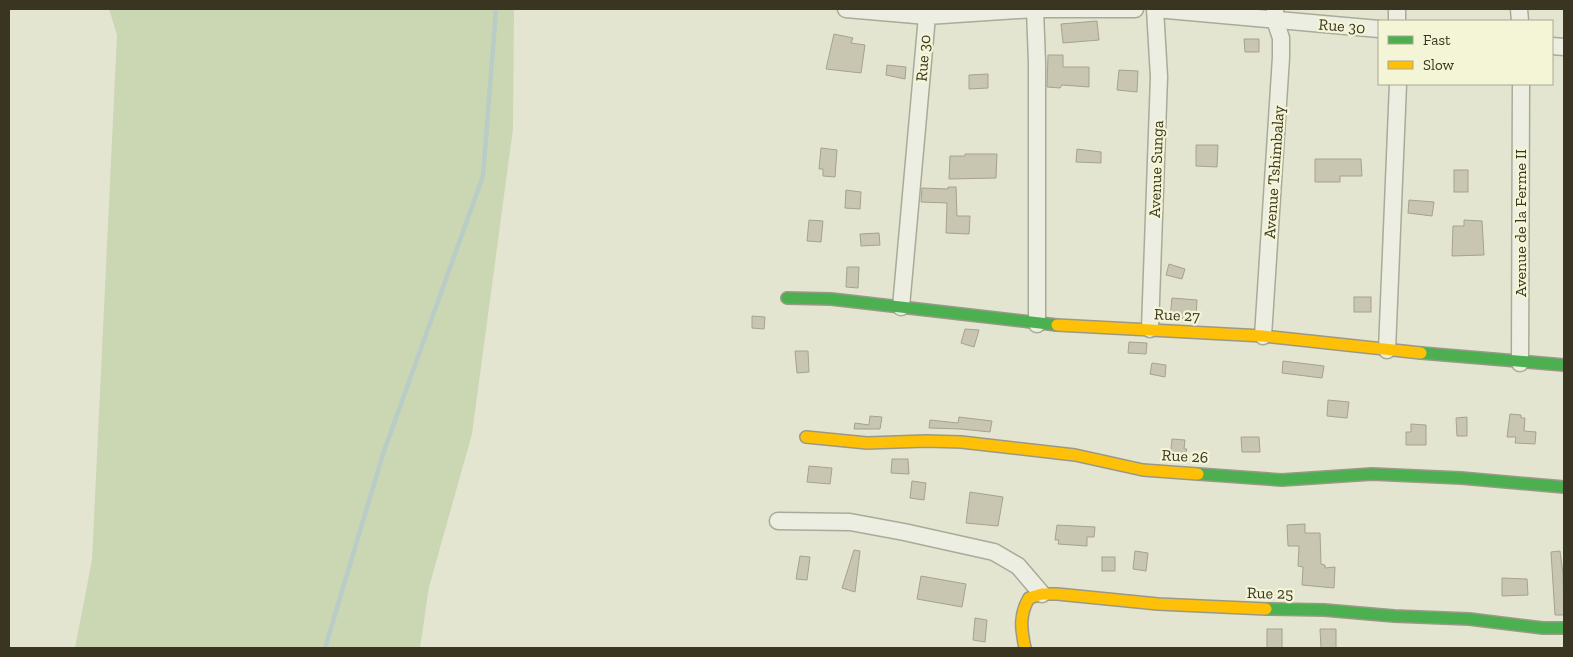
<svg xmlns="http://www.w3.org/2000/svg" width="1573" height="657" font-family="'Zilla Slab',serif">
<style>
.green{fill:#cad7b2}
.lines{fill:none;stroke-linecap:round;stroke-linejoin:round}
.stream{stroke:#baccc6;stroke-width:4.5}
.building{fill:#c8c6b1;stroke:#a5a28f}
.street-casing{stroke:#aaaa98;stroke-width:19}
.fast-casing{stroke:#9a9988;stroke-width:14}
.slow-casing{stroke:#9a9988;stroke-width:14}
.street{stroke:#eceee1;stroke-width:16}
.fast{stroke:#4caf50;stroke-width:11}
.slow{stroke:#ffc107;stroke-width:11}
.labels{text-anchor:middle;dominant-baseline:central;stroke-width:4.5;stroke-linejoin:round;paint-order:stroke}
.street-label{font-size:16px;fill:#3a3520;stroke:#f4f5d6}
</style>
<rect width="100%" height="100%" fill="#e4e5d0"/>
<polygon class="green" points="109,9 514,9 513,129 472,434 429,587 420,648 75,648 92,560 117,35"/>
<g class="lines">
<polyline class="stream" points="325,648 383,454 483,176 496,9"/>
</g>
<g class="building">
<polygon points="1097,21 1099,40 1063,43 1061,24"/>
<polygon points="834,34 853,38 851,43 865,45 861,73 826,69"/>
<polygon points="1244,39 1259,39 1259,52 1245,52"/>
<polygon points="1048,55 1063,55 1063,67 1089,67 1089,87 1062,85 1060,88 1047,87"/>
<polygon points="887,65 906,67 905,79 886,75"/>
<polygon points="1119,70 1138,71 1137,92 1117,90"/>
<polygon points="988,74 988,88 969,89 969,75"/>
<polygon points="1196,145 1218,145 1217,167 1196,166"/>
<polygon points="821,148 837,150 835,177 823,176 823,169 819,169"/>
<polygon points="1077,149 1101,152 1101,163 1076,162"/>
<polygon points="965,154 997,154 996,178 949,179 950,156 965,156"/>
<polygon points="1315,159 1361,159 1362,176 1340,176 1340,182 1315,182"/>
<rect x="1454" y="170" width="14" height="22"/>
<polygon points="948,187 956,187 957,216 970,216 969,234 946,233 947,203 921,202 922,188 948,189"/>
<polygon points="846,190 861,192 860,209 845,208"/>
<polygon points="1409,200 1434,202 1432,216 1408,213"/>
<polygon points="809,220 823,221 821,242 807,241"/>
<polygon points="1464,220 1482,221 1484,255 1452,256 1453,226 1464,226"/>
<polygon points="879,233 880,245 861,246 860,234"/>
<polygon points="1169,264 1185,269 1182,279 1166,275"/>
<polygon points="847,267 859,267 858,288 846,287"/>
<rect x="1354" y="297" width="17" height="15"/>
<polygon points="1172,298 1197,300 1196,319 1170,318"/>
<polygon points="752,316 765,317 764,329 752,328"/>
<polygon points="965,329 979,330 974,347 961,343"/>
<polygon points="1129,342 1147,343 1146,354 1128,353"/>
<polygon points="795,351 808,351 809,372 797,373"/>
<polygon points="1283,361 1324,366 1322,378 1282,373"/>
<polygon points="1152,363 1166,365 1165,377 1150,374"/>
<polygon points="1328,400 1349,402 1347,418 1327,416"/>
<polygon points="1510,414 1521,415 1521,418 1525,418 1524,431 1536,432 1535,444 1515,443 1516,437 1507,437"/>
<polygon points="870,416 882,417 880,429 854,429 855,423 869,425"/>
<polygon points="959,417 992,421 990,432 961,429 929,428 930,420 958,423"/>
<polygon points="1467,417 1467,436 1457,436 1456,418"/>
<polygon points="1411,424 1426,425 1426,445 1406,445 1406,432 1411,432"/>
<polygon points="1241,437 1259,437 1260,452 1242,452"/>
<polygon points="1172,439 1185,440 1184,449 1187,449 1183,460 1170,459"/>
<polygon points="892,459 908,459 909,474 891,473"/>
<polygon points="809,466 832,468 830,484 807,482"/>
<polygon points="912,481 926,483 924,500 910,498"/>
<polygon points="970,492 1003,497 998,526 966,523"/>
<polygon points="1305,524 1305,533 1320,533 1321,564 1325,565 1325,568 1335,567 1334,588 1302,585 1303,567 1298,566 1299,546 1288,546 1287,525"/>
<polygon points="1057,525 1095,527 1094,537 1087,537 1087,546 1058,544 1059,540 1055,540"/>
<polygon points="854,550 860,551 855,592 842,588"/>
<polygon points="1135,551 1148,553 1146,571 1133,569"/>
<polygon points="1560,551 1563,574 1564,615 1555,615 1551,552"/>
<polygon points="800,556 810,557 807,580 796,579"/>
<rect x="1102" y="557" width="13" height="14"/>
<polygon points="921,576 966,584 962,607 917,599"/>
<polygon points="1502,578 1527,579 1528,595 1502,596"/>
<polygon points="975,618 987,620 985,642 973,640"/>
<rect x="1267" y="629" width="15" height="19"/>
<polygon points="1320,629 1336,629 1336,648 1321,648"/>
</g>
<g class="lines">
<defs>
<g id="street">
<polyline points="846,9 927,16 927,9"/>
<polyline points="1035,9 1037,63 1037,324"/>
<polyline points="1156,9 1379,29"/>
<polyline points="1397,9 1397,21"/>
<polyline points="1519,9 1520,21"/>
<polyline points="1552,46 1564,47"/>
<polyline points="901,307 927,16 1035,9 1135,9"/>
<polyline points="1150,329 1159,77 1155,9"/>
<polyline points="1263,336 1281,57 1281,38 1275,20 1275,9"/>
<polyline points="1387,350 1398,84"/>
<polyline points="1520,363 1521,84"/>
<polyline points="778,521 850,522 904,532 994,552 1018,566 1042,594"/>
</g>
<g id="fast">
<polyline points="787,298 831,299 1057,325"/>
<polyline points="1421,353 1564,365"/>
<polyline points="1198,474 1282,480 1372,474 1461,478 1564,487"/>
<polyline points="1266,609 1324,610 1394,616 1469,619 1543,628 1564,628"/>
</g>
<g id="slow">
<polyline points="1057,325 1263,336 1421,353"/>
<polyline points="806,437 867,443 926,441 961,442 1075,455 1143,470 1198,474"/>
<path d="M1025,648C1021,629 1019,615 1029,598L1042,594H1057L1158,604L1266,609"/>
</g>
</defs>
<use href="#street" class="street-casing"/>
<use href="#fast" class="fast-casing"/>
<use href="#slow" class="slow-casing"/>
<use href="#street" class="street"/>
<use href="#fast" class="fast"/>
<use href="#slow" class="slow"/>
</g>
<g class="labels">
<g class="street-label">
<text transform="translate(1342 26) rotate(5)">Rue 30</text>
<text transform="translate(923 58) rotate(-85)">Rue 30</text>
<text transform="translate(1156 169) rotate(-88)">Avenue Sunga</text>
<text transform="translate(1274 172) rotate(-86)">Avenue Tshimbalay</text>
<text transform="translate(1520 223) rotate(-90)">Avenue de la Ferme II</text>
<text transform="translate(1177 315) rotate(3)">Rue 27</text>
<text transform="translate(1185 456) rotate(3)">Rue 26</text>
<text transform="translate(1270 593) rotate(1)">Rue 25</text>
</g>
</g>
<rect width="1573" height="657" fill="none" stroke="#3a3520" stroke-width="20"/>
<rect x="1378" y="20" width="175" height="65" fill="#f4f5d6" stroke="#aaa88d"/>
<rect x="1388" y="36" width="25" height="8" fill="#4caf50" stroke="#aaa88d"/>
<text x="1423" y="45" font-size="15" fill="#3a3520">Fast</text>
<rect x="1388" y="61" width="25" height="8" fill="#ffc107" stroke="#aaa88d"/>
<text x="1423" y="70" font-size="15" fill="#3a3520">Slow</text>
</svg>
